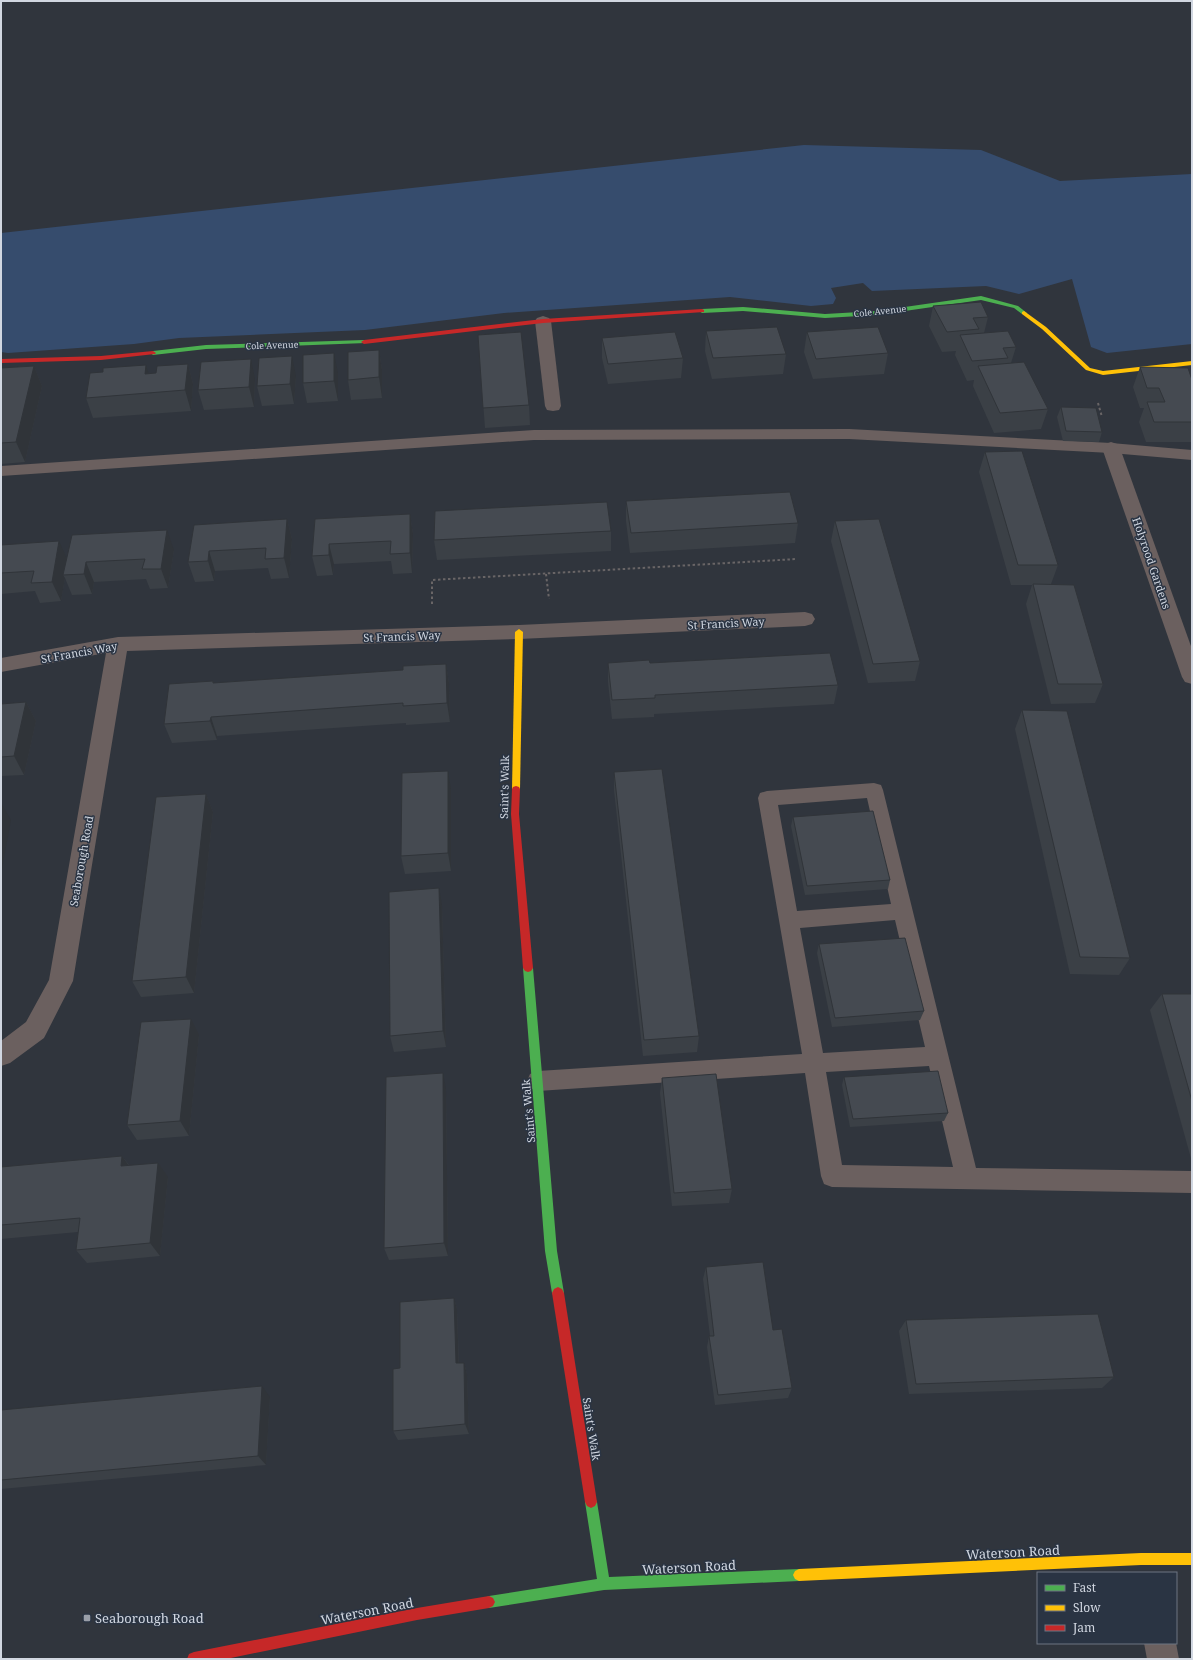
<svg xmlns="http://www.w3.org/2000/svg" width="1193" height="1660" font-family="'Noto Serif',serif">
<style>
.green{fill:#364c6d}
.lines{fill:none;stroke-linecap:round;stroke-linejoin:round}
.path{stroke:#696566;stroke-width:2;stroke-dasharray:2.5 2.5;stroke-linecap:butt}
.lane{fill:#6b605f;fill-rule:evenodd}
.street{fill:#6b605f;fill-rule:evenodd}
.fast{fill:#4caf50;fill-rule:evenodd}
.slow{fill:#ffc107;fill-rule:evenodd}
.jam{fill:#c62828;fill-rule:evenodd}
.wall{fill:#3b4046}
.shaded-wall{fill:#303439}
.building{fill:#454a51;stroke:#303439}
.poi-dot{fill:#999ea8;stroke:#2a3443;stroke-width:1.5}
.labels{text-anchor:middle;dominant-baseline:central;stroke-width:3;stroke-linejoin:round;paint-order:stroke}
.far-street-label{font-size:9px;fill:#d1d7e1;stroke:#2a3443}
.street-label{font-size:11px;fill:#d1d7e1;stroke:#2a3443}
.near-street-label{font-size:13px;fill:#d1d7e1;stroke:#2a3443}
.near-poi-label{font-size:13px;fill:#d1d7e1;stroke:#2a3443;text-anchor:start}
</style>
<rect width="100%" height="100%" fill="#30353d"/>
<polygon class="green" points="804,145 981,150 1060,181 1192,174 1192,344 1107,353 1091,347 1072,279 1019,294 986,286 872,291 863,283 831,288 836,298 833,304 811,306 730,297 504,313 365,330 179,338 134,344 8,353 1,352 1,233"/>
<g class="lines">
<g class="path">
<polyline points="1098,403 1102,417"/>
<polyline points="546,574 549,599"/>
<polyline points="432,604 432,580 797,559"/>
</g>
<g class="lane">
<polygon points="849,429 1111,443 1192,450 1192,460 1111,453 849,439 534,440 1,476 1,466 534,430"/>
<path d="M874,783L881,785L883,790L976,1168L1192,1171V1193L832,1187L824,1184L821,1176L805,1073L538,1091L530,1088L527,1081L530,1074L538,1071L802,1054L758,798L760,793L767,791ZM867,798L891,904L797,911L778,805ZM895,920L925,1047L823,1053L800,928ZM929,1066L953,1167L842,1165L826,1072Z"/>
</g>
<g class="street">
<polygon points="543,316 549,318 551,321 561,406 559,410 553,411 547,410 545,406 535,321 537,318"/>
<polygon points="1111,442 1117,444 1120,448 1192,649 1192,684 1185,682 1182,677 1102,448 1105,444"/>
<polygon points="805,612 812,614 815,619 812,624 805,626 519,639 127,651 73,981 44,1038 10,1063 1,1066 1,1041 26,1022 49,980 106,653 1,672 1,658 118,637 519,625"/>
<polygon points="1144,1643 1176,1643 1179,1659 1147,1659"/>
</g>
<g class="fast">
<polygon points="981,296 1018,306 1027,313 1022,314 1014,308 981,300 877,315 825,318 743,311 702,313 699,311 702,309 743,307 825,314 877,311"/>
<polygon points="364,340 366,341 366,343 206,349 153,355 150,353 153,351 206,345"/>
<polygon points="528,964 531,965 533,968 557,1251 564,1293 562,1297 558,1299 554,1297 552,1293 545,1251 523,968 525,965"/>
<polygon points="591,1496 595,1498 597,1502 609,1577 799,1569 803,1571 805,1575 803,1579 799,1581 604,1590 489,1608 485,1606 483,1602 485,1598 489,1596 597,1579 585,1502 587,1498"/>
</g>
<g class="slow">
<polygon points="1024,311 1046,327 1090,368 1103,371 1192,361 1192,365 1103,375 1086,370 1042,329 1022,314 1022,312"/>
<polygon points="519,629 523,632 520,789 519,791 513,791 512,789 515,632"/>
<polygon points="1141,1553 1192,1553 1192,1565 1141,1565 799,1581 795,1579 793,1575 795,1571 799,1569"/>
</g>
<g class="jam">
<polygon points="702,309 704,310 704,312 543,323 364,344 361,342 364,340 543,319"/>
<polygon points="153,351 156,353 155,354 101,360 1,363 1,359 101,356"/>
<polygon points="516,786 519,787 520,789 519,814 533,968 531,971 528,972 525,971 523,968 511,814 512,789 513,787"/>
<polygon points="558,1287 562,1289 564,1293 597,1502 595,1506 591,1508 587,1506 585,1502 552,1293 554,1289"/>
<polygon points="489,1596 493,1598 495,1602 493,1606 489,1608 417,1620 226,1659 187,1659 189,1654 194,1652 417,1608"/>
</g>
</g>
<g class="wall">
<polygon points="933,306 988,317 984,333 1016,347 1011,363 1048,409 1041,429 994,433 973,386 974,380 967,381 955,355 956,351 942,352 929,326"/>
<polygon points="706,331 786,354 783,374 712,379 705,351"/>
<polygon points="807,332 888,353 884,374 813,379 804,352"/>
<polygon points="478,335 529,405 530,425 485,428"/>
<polygon points="602,338 683,358 681,378 608,384 602,358"/>
<polygon points="379,350 382,370 382,398 351,400 348,380"/>
<polygon points="188,364 193,384 191,411 93,418 86,398 149,373 156,373"/>
<polygon points="34,366 42,386 25,462 1,464 1,368"/>
<polygon points="1140,367 1192,380 1192,442 1146,442 1139,422 1144,408 1140,408 1133,387"/>
<polygon points="338,373 338,401 307,403 303,383"/>
<polygon points="296,376 294,404 262,406 257,386"/>
<polygon points="255,379 254,407 204,410 198,390"/>
<polygon points="1061,407 1102,432 1099,442 1063,441 1057,417"/>
<polygon points="985,452 1058,565 1051,584 1103,684 1095,703 1051,704 1026,604 1032,585 1011,585 979,472"/>
<polygon points="626,501 798,523 795,543 630,553 626,521"/>
<polygon points="410,514 413,534 412,573 393,574 391,561 334,564 333,575 317,576 312,556 315,519"/>
<polygon points="287,519 292,539 289,578 271,579 268,568 215,571 214,581 195,582 188,562 194,525"/>
<polygon points="835,521 920,661 915,681 868,683 831,541"/>
<polygon points="611,531 611,551 437,560 434,540"/>
<polygon points="1,545 67,559 174,550 168,588 150,589 146,579 94,582 92,594 72,595 65,578 61,601 40,603 35,591 1,594"/>
<polygon points="608,663 650,663 838,685 834,704 654,714 654,717 612,719 608,682"/>
<polygon points="446,664 449,683 450,722 406,725 406,723 217,736 217,740 172,743 164,724 213,681 214,683 403,670"/>
<polygon points="26,702 36,721 24,775 1,776 1,704"/>
<polygon points="1022,710 1130,958 1119,975 1070,974 1015,729"/>
<polygon points="614,772 699,1036 697,1052 643,1056 614,790"/>
<polygon points="451,789 451,871 405,874 401,856"/>
<polygon points="206,794 213,812 194,993 141,997 132,981"/>
<polygon points="793,817 890,880 888,889 805,895 791,826"/>
<polygon points="442,905 446,1047 394,1052 390,1036"/>
<polygon points="819,944 924,1011 920,1020 832,1027 817,953"/>
<polygon points="1162,994 1192,994 1192,1162 1150,1010"/>
<polygon points="199,1035 189,1136 137,1140 127,1125"/>
<polygon points="844,1077 948,1113 944,1121 850,1127 842,1085"/>
<polygon points="662,1078 732,1189 729,1203 672,1206 660,1093"/>
<polygon points="446,1089 448,1256 389,1260 384,1248"/>
<polygon points="122,1156 129,1165 168,1177 160,1256 87,1263 76,1250 78,1232 1,1239 1,1167"/>
<polygon points="706,1267 792,1388 788,1398 715,1405 707,1347 709,1336 710,1336 703,1279"/>
<polygon points="454,1298 457,1309 459,1363 464,1363 467,1374 469,1434 398,1440 393,1431 400,1368"/>
<polygon points="906,1320 1114,1377 1102,1388 909,1394 899,1331"/>
<polygon points="270,1397 266,1465 1,1489 1,1410"/>
</g>
<g class="shaded-wall">
<polygon points="379,350 382,370 382,398 379,377"/>
<polygon points="334,353 338,373 338,401 334,381"/>
<polygon points="292,356 296,376 294,404 290,384"/>
<polygon points="251,359 255,379 254,407 249,387"/>
<polygon points="188,364 193,384 191,411 185,390"/>
<polygon points="146,365 152,385 151,394 145,374"/>
<polygon points="34,366 42,386 25,462 16,442"/>
<polygon points="410,514 413,534 412,573 410,553"/>
<polygon points="287,519 292,539 289,578 284,558"/>
<polygon points="167,530 174,550 168,588 161,569"/>
<polygon points="59,541 68,561 63,575 65,578 61,601 52,582"/>
<polygon points="329,544 334,564 333,575 329,555"/>
<polygon points="209,551 215,571 214,581 208,561"/>
<polygon points="86,562 94,582 92,594 84,574"/>
<polygon points="446,664 449,683 450,722 447,703"/>
<polygon points="26,702 36,721 24,775 14,756"/>
<polygon points="211,717 217,736 217,740 210,721"/>
<polygon points="448,771 451,789 451,871 448,853"/>
<polygon points="206,794 213,812 194,993 186,977"/>
<polygon points="1,803 11,820 1,874"/>
<polygon points="439,888 442,905 446,1047 443,1031"/>
<polygon points="191,1019 199,1035 189,1136 180,1121"/>
<polygon points="443,1073 446,1089 448,1256 444,1243"/>
<polygon points="122,1156 132,1170 121,1166"/>
<polygon points="158,1163 168,1177 160,1256 150,1243"/>
<polygon points="454,1298 457,1309 459,1374 456,1363"/>
<polygon points="464,1363 467,1374 469,1434 465,1424"/>
<polygon points="262,1386 270,1397 266,1465 258,1456"/>
</g>
<g class="building">
<polygon points="981,302 988,317 973,318 979,329 947,332 933,306"/>
<polygon points="777,327 786,354 713,358 706,331"/>
<polygon points="878,327 888,353 816,359 807,332"/>
<polygon points="1008,331 1016,347 1003,348 1008,358 972,361 960,335"/>
<polygon points="521,332 529,405 483,408 478,335"/>
<polygon points="675,332 683,358 608,364 602,338"/>
<polygon points="379,350 379,377 348,380 348,352"/>
<polygon points="334,353 334,381 303,383 303,355"/>
<polygon points="292,356 290,384 257,386 259,358"/>
<polygon points="251,359 249,387 198,390 201,362"/>
<polygon points="1024,362 1048,409 1000,413 978,366"/>
<polygon points="188,364 185,390 86,398 90,373 103,372 103,368 146,365 145,374 156,373 157,366"/>
<polygon points="34,366 16,442 1,443 1,368"/>
<polygon points="1140,367 1188,368 1192,380 1192,422 1154,422 1147,402 1165,402 1159,388 1147,388"/>
<polygon points="1061,407 1096,408 1102,432 1066,431"/>
<polygon points="1022,451 1058,565 1018,565 985,452"/>
<polygon points="790,492 798,523 631,533 626,501"/>
<polygon points="607,502 611,531 434,540 435,511"/>
<polygon points="410,514 410,553 390,554 391,541 329,544 329,555 312,556 315,519"/>
<polygon points="287,519 284,558 265,559 266,548 209,551 208,561 188,562 194,525"/>
<polygon points="879,519 920,661 873,664 835,521"/>
<polygon points="167,530 161,569 142,569 145,559 86,562 84,574 63,575 72,535"/>
<polygon points="59,541 52,582 31,583 34,571 1,573 1,545"/>
<polygon points="1033,584 1074,585 1103,684 1058,684"/>
<polygon points="830,653 838,685 655,695 655,698 612,700 608,663 649,660 650,663"/>
<polygon points="446,664 447,703 403,706 403,703 211,717 210,721 164,724 169,684 213,681 213,683 403,670 403,666"/>
<polygon points="26,702 14,756 1,757 1,704"/>
<polygon points="1022,710 1067,711 1130,958 1080,957"/>
<polygon points="662,769 699,1036 644,1040 614,772"/>
<polygon points="448,771 448,853 401,856 402,773"/>
<polygon points="206,794 186,977 132,981 156,797"/>
<polygon points="873,811 890,880 807,886 793,817"/>
<polygon points="439,888 443,1031 390,1036 389,892"/>
<polygon points="905,938 924,1011 835,1018 819,944"/>
<polygon points="1162,994 1192,994 1192,1101"/>
<polygon points="191,1019 180,1121 127,1125 141,1022"/>
<polygon points="938,1071 948,1113 853,1119 844,1077"/>
<polygon points="443,1073 444,1243 384,1248 386,1077"/>
<polygon points="716,1074 732,1189 674,1193 662,1078"/>
<polygon points="122,1156 121,1166 158,1163 150,1243 76,1250 80,1218 1,1225 1,1167"/>
<polygon points="763,1262 773,1330 782,1329 792,1388 718,1395 709,1336 714,1336 706,1267"/>
<polygon points="454,1298 456,1363 464,1363 465,1424 393,1431 393,1369 400,1368 400,1302"/>
<polygon points="1098,1314 1114,1377 916,1384 906,1320"/>
<polygon points="262,1386 258,1456 1,1480 1,1410"/>
</g>
<rect class="poi-dot" x="83" y="1614" width="8" height="8" rx="2"/>
<g class="labels">
<g class="far-street-label">
<text transform="translate(880 311) rotate(-6)">Cole Avenue</text>
<text transform="translate(272 345) rotate(-2)">Cole Avenue</text>
</g>
<g class="street-label">
<text transform="translate(1152 563) rotate(71)">Holyrood Gardens</text>
<text transform="translate(726 623) rotate(-3)">St Francis Way</text>
<text transform="translate(402 636) rotate(-2)">St Francis Way</text>
<text transform="translate(79 652) rotate(-10)">St Francis Way</text>
<text transform="translate(504 787) rotate(-89)">Saint's Walk</text>
<text transform="translate(81 861) rotate(-80)">Seaborough Road</text>
<text transform="translate(528 1111) rotate(-95)">Saint's Walk</text>
<text transform="translate(592 1429) rotate(81)">Saint's Walk</text>
</g>
<g class="near-street-label">
<text transform="translate(1013 1552) rotate(-3)">Waterson Road</text>
<text transform="translate(689 1567) rotate(-3)">Waterson Road</text>
<text transform="translate(367 1611) rotate(-11)">Waterson Road</text>
</g>
<g class="near-poi-label">
<text x="95" y="1618">Seaborough Road</text>
</g>
</g>
<rect width="1193" height="1660" fill="none" stroke="#d1d7e1" stroke-width="4"/>
<rect x="1037" y="1572" width="140" height="72" fill="#2a3443" stroke="#6d7582"/>
<rect x="1045" y="1585" width="20" height="6" fill="#4caf50" stroke="#6d7582"/>
<text x="1073" y="1592" font-size="12" fill="#d1d7e1">Fast</text>
<rect x="1045" y="1605" width="20" height="6" fill="#ffc107" stroke="#6d7582"/>
<text x="1073" y="1612" font-size="12" fill="#d1d7e1">Slow</text>
<rect x="1045" y="1625" width="20" height="6" fill="#c62828" stroke="#6d7582"/>
<text x="1073" y="1632" font-size="12" fill="#d1d7e1">Jam</text>
</svg>
